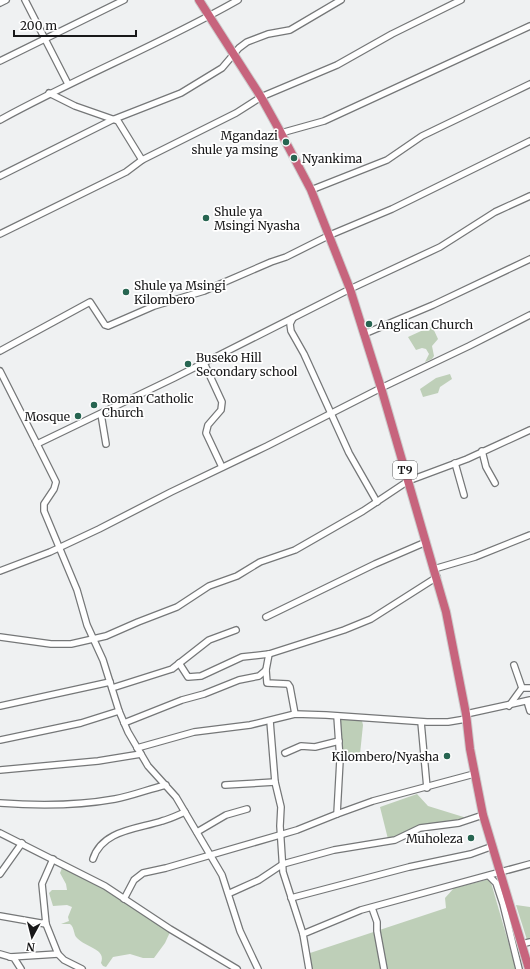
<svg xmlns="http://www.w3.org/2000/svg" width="530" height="969" font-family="Merriweather,serif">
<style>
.green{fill:#becfb8}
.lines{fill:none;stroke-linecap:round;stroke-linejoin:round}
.minor-casing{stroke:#757778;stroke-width:8}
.highway-casing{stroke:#ccc;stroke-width:10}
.minor{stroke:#fff;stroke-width:5.5}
.highway{stroke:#c7647d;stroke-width:8}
.poi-dot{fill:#276551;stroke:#fff;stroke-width:1.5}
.labels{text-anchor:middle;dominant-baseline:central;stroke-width:3.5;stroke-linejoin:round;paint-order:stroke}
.shield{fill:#fff;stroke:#5d5d5e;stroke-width:1}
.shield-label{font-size:11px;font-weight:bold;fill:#181819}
.poi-label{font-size:12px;fill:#181819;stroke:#fff;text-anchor:start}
</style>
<rect width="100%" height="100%" fill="#eff1f2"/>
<g class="green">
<polygon points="432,326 438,339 432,346 434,356 432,359 425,362 429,354 426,349 422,348 416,350 408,337"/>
<polygon points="450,374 452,379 440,387 438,393 423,397 420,389 436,378"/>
<polygon points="340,718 362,721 363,725 360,754 344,760 341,758"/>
<polygon points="417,794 428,806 470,819 457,822 441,822 388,839 380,807"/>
<path d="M65,865L106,886L171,930L165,943L154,958H143L130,954L113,957L106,967L103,966L101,963C107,949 85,947 77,938C73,934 75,928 70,924H61L69,921L68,917L72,907L67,905L53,906L49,893L52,890H67L66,884L60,873L62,868Z"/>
<polygon points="490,879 516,969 309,969 307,954 446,908 445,898 454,888"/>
<polygon points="516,905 530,907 530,939 527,940"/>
</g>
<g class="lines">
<defs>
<g id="minor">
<polyline points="25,0 68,84"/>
<polyline points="0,3 6,0"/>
<polyline points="0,61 124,0"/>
<polyline points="49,93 75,106 118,121 142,160"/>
<path d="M0,120C78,77 161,44 238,0"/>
<polyline points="281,133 324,121 530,26"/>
<polyline points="0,176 112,120 181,93 222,68 239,48 247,42 268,34 290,30 341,0"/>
<polyline points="311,190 387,160 422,136 530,84"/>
<polyline points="0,234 126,172 142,160 236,113 261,97 337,65 392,34 461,0"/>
<polyline points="293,318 290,324 291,331 304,354 349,453 377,502"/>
<polyline points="364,334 433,305 530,259"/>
<polyline points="0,351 90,302 105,325 108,326 154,306 204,291 271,262 286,257 330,235 392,209 530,141"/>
<polyline points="204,363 222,402 221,410 208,425 206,433 222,467"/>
<polyline points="0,371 37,444 174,378 350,289 440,247 495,212 530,196"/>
<polyline points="101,414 106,444"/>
<polyline points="37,444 56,482 54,489 44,504 44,511 77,590 87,625 103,660 119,711 128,732 148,766 176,797 222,875 240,931 258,969"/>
<polyline points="482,451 486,467 495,483"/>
<polyline points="455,463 464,495"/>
<polyline points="434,569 475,557 530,535"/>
<polyline points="0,571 50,552 99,529 171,492 267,446 381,388 469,346 530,315"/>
<polyline points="266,617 375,564 426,542"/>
<polyline points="0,637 51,644 71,644 106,636 138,622 177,607 209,586 237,576 260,562 295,550 363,511 408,481 467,459 530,430"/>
<polyline points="179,663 188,677 201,676 242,657 269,654 344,630 371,619 437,577"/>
<polyline points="514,665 522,688"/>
<polyline points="266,670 267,683 288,684 290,687 295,714"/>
<polyline points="112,688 172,669 209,640 236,630"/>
<polyline points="527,701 530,711"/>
<polyline points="0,706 110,682"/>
<polyline points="509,706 522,688 530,688"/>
<polyline points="466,714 530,700"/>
<polyline points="270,721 275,782 281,807 280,826 283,872 303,934"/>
<polyline points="421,722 427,788"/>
<polyline points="124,723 182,700 204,694 239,680 259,676 266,670 269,654"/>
<polyline points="0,740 81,723 119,711"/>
<polyline points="137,748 194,732 250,725 295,714 326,715 427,722 448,722 466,719"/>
<polyline points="285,753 301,746 315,747 339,741"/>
<polyline points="0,770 98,761 141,754"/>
<polyline points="225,785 275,782"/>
<path d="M0,803C39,806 76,806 115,799C132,796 149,789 166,785"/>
<polyline points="337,814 373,801 474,774"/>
<polyline points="197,832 226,815 247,809"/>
<polyline points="0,833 105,886 170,929 237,969"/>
<polyline points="53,859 42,884 46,924 58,954 64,960 82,969"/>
<path d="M93,859C102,830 138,829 162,821C170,819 178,815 185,812"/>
<polyline points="0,874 22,843"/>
<polyline points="489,876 496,883 503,904 519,969"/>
<polyline points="230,893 259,880 283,864 334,850 395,840 420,828 459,823 483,815"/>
<polyline points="291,898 409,867 471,854 493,846"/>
<polyline points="124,899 134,880 143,873 166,868 297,830 337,814 340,760 337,716"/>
<polyline points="372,908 377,922 377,931 384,969"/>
<polyline points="0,916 46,924"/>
<polyline points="522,944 530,942"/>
<polyline points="0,954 14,958 21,969"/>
<polyline points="10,957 58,954"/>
<polyline points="309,969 303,934 361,910 530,864"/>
</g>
<polyline id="highway" points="199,0 261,97 281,133 311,190 350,289 382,391 446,612 466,714 470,749 483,815 529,969"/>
</defs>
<use href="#minor" class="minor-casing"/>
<use href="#highway" class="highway-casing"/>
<use href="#minor" class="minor"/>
<use href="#highway" class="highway"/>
</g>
<g class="poi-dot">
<circle cx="286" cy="142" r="4"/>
<circle cx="294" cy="158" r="4"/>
<circle cx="206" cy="218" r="4"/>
<circle cx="126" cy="292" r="4"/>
<circle cx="369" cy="324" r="4"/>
<circle cx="188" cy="364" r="4"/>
<circle cx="94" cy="405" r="4"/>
<circle cx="78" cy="416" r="4"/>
<circle cx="447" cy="756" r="4"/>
<circle cx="471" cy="838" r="4"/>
</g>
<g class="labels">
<rect class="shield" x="393" y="461" width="24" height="18" rx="3"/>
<g class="shield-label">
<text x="405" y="470">T9</text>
</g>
<g class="poi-label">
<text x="278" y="135" text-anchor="end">Mgandazi<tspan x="278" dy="14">shule ya msing</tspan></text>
<text x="302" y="158">Nyankima</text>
<text x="214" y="211">Shule ya<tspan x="214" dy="14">Msingi Nyasha</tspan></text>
<text x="134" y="285">Shule ya Msingi<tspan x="134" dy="14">Kilombero</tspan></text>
<text x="377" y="324">Anglican Church</text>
<text x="196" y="357">Buseko Hill<tspan x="196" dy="14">Secondary school</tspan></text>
<text x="102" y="398">Roman Catholic<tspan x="102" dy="14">Church</tspan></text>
<text x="70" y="416" text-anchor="end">Mosque</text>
<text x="439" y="756" text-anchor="end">Kilombero/Nyasha</text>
<text x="463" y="838" text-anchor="end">Muholeza</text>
</g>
</g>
<g transform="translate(32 937) rotate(187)" stroke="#ffffff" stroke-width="3" paint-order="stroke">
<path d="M0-3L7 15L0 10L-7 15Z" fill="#181819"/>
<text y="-6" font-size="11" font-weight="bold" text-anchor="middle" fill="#181819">N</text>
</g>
<path d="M14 30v6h122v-6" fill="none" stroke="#181819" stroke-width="2"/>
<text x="20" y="30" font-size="12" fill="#181819" stroke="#ffffff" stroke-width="3" paint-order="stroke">200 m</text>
</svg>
